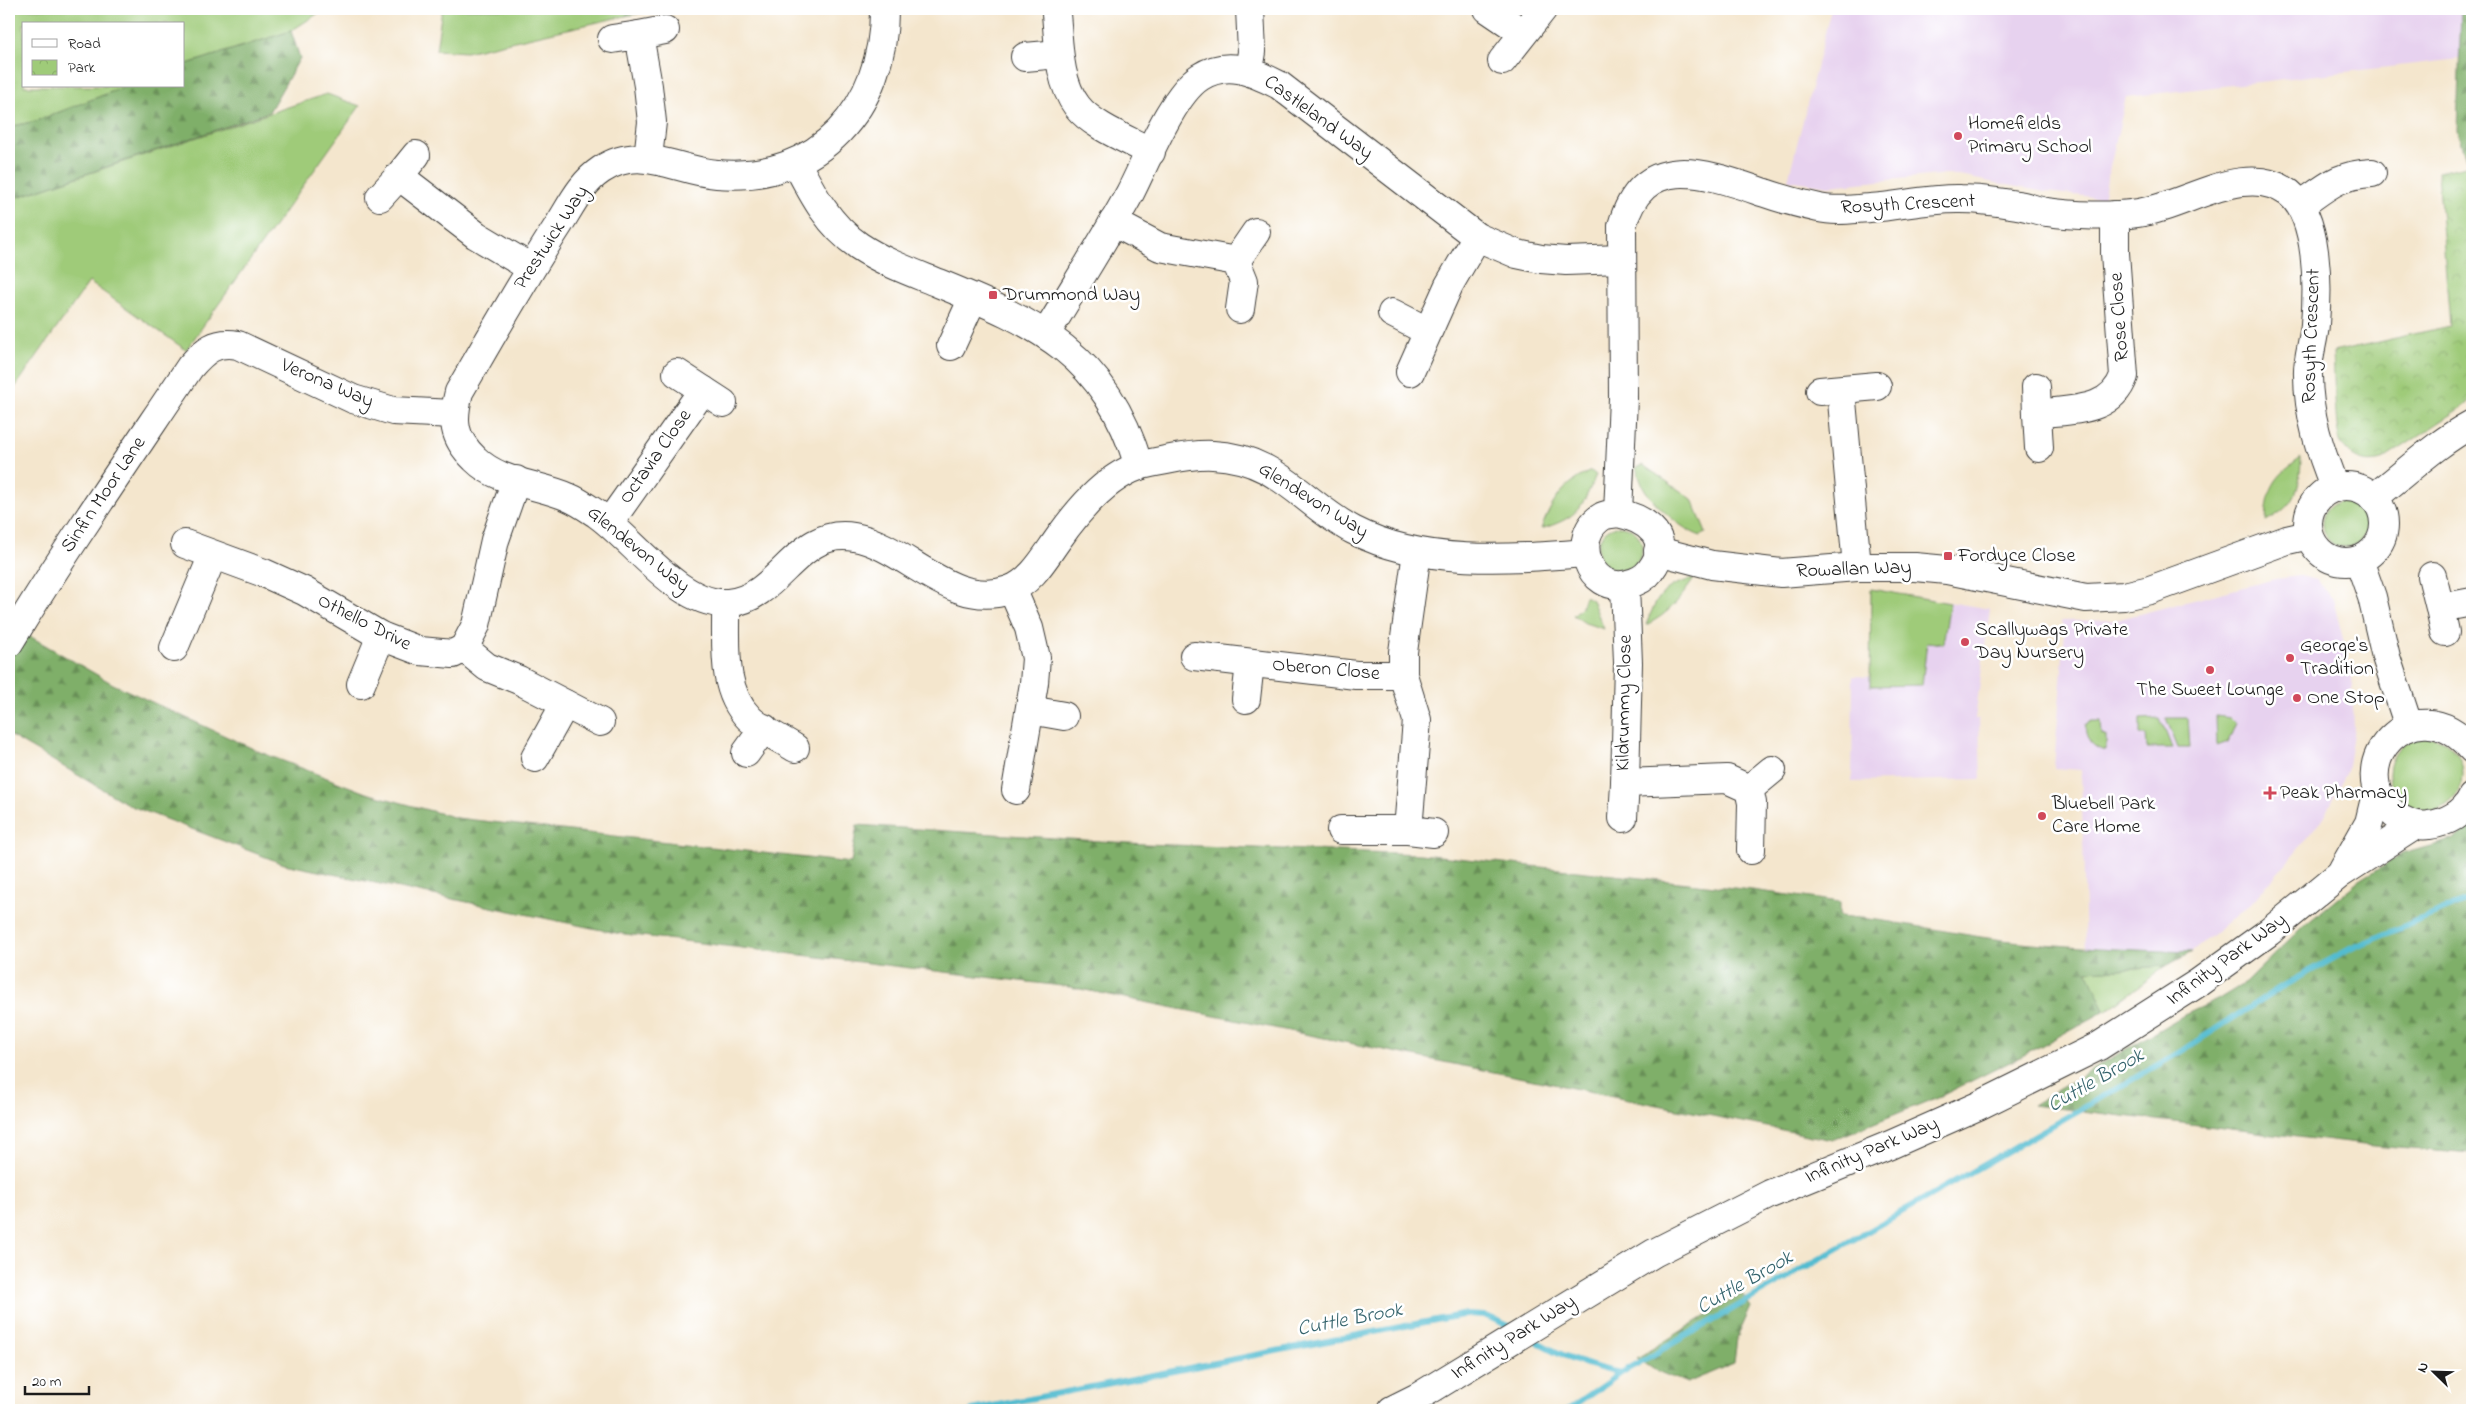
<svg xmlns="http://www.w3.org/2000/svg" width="2481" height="1419" font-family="'Indie Flower',sans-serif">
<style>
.built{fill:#e7d2ef}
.green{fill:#9fcb79;stroke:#5e744a}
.forest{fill:url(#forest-firs);stroke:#4e6642}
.park{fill:url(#park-crowns);stroke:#5e744a}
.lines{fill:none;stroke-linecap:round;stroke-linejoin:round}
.stream{stroke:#53bcd0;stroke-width:6}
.minor-casing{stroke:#3c3a37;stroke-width:30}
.minor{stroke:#fff;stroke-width:28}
.poi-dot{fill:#d1495b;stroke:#fff;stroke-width:2}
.labels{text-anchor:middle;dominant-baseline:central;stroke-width:5;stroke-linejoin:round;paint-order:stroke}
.street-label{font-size:20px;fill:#1c1c1c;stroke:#fff}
.poi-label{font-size:20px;fill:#1c1c1c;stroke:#fff;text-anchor:start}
.water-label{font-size:21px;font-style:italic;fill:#35646d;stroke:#fff}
</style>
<defs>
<pattern id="forest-firs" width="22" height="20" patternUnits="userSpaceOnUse" patternTransform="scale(1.25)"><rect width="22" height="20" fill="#7faf69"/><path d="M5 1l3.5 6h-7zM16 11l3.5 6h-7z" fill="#678e56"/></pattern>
<pattern id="park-crowns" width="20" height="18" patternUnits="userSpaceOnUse" patternTransform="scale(1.25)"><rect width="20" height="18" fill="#9fcb79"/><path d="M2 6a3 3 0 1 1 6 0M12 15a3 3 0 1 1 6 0" fill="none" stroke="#88ae68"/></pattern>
</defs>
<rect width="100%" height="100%" fill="#fff"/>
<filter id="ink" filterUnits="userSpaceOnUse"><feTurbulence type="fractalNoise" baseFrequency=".02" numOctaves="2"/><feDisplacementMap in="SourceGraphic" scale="10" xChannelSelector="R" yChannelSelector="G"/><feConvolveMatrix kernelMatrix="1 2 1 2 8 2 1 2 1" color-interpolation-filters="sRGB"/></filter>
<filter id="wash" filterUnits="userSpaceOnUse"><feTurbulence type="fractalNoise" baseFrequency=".0096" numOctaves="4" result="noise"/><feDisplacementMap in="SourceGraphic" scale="20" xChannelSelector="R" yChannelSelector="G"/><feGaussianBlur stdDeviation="1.12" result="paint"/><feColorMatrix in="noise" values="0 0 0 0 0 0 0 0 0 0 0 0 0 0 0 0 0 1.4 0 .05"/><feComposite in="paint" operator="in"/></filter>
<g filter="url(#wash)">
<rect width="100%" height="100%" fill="#f4e6cd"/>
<g class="built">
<polygon points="1831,9 2461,9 2459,59 2126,97 2103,198 2045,192 1948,174 1829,186 1788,180"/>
<polygon points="2300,576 2317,580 2333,599 2349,663 2352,687 2354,727 2347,772 2323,817 2296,852 2251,903 2192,952 2086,949 2081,770 2054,768 2065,631 2062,621 2116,620 2275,579"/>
<polygon points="1871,589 1990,609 1975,719 1979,719 1981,779 1852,782 1853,676 1870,677"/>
</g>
<g class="green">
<polygon points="9,9 325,9 291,31 184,65 184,24 24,24 24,86 127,86 36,121 9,127"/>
<polygon points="442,9 633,9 625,16 466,52 436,50"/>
<polygon points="327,94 360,106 186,350 89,282 9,396 9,200"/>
<path d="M2301,458C2300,491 2296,505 2266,521C2268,487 2273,478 2301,458Z"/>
<path d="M1643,465L1692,499L1706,533L1701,536C1682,530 1657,507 1645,490C1641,484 1639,475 1636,468Z"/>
<path d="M1591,471L1596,475C1581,509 1579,517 1541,529C1552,501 1564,483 1591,471Z"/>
<circle cx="2345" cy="524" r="23"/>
<circle cx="1620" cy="548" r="22"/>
<path d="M1694,579C1680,599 1669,614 1646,625C1657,597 1663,585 1694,579Z"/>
<polygon points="1871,589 1950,603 1943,644 1927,642 1922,685 1870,686"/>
<polygon points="1585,596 1592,600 1604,629 1585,623 1573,615 1581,608"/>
<polygon points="2216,716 2231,718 2236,723 2228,742 2217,746"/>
<polygon points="2160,718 2172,748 2147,748 2146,735 2140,735 2140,719"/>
<polygon points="2166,718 2188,718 2190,748 2178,748"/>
<path d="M2092,721H2101L2102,735L2106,736V751C2093,749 2083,736 2086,724Z"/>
<circle cx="2426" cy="774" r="37"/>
<polygon points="2166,966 2106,1011 2086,971"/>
</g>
<g class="forest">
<polygon points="633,9 664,9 625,16"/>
<polygon points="2461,9 2472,9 2472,165 2468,166 2457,131"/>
<polygon points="291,31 300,58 269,112 9,200 9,127 36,121 127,86 184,86 184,65"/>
<path d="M26,634L113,684L260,752L366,793L457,818L851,863L857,825L1145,844L1421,854L1752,890L1840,902V916C1894,920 1948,933 2002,940C2066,947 2129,950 2192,952L2166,966L2087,971L2105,1011L2028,1053L1943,1095L1832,1140L1070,987L616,933L284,864L131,806L9,735V654Z"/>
<polygon points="2472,823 2472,1154 2373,1146 2032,1105 2184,1015 2217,1000 2245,983 2300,929 2360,880 2402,854 2455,839"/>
<polygon points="1742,1294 1751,1307 1737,1338 1734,1363 1687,1383 1653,1369 1637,1358"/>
</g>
<path class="park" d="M2472,157V401L2384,459C2366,466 2349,459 2340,441C2335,430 2334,369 2333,352L2450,326L2438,172L2471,165Z"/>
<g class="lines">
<g class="stream">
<path d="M1529,1337C1557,1354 1588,1367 1621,1373L2180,1052L2281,987L2352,948L2472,898"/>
<polyline points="972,1410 1467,1314 1484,1315 1516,1329"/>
<polyline points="1568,1410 1621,1373"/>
</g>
</g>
</g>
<g filter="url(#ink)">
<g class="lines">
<defs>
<g id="minor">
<path d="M884,9C885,106 819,183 717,174C676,171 641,143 601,170C580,184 570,208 556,229C522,282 491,337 459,392C452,420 452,437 475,459C499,483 538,484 568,497C578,501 588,508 597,514C633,539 680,607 728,603C781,598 796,527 854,537C906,546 951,610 1009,590C1030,583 1044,559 1056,542C1076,513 1104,478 1139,466C1148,463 1157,462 1166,460C1181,457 1197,454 1213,455C1278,458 1301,502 1353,530C1423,566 1509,559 1585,553"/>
<polyline points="1488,9 1522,32"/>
<path d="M1056,14C1059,43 1058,81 1077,106C1092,126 1129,140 1151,152"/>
<polyline points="639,35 665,30"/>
<polyline points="612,39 639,35 648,86 652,122 648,158"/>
<polyline points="1025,57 1059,54"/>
<polyline points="1502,61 1543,9"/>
<polyline points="1249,70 1252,52 1250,9"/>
<path d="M796,162C812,193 828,225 859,246C883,262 911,272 938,283C1039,324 1105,354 1139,466"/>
<polyline points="399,176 416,155"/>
<polyline points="380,197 399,176 476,235 531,268"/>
<path d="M2301,205C2328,186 2338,175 2372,173"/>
<polyline points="1113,222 1160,247 1236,261 1244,281 1240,309"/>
<polyline points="1236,261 1256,232"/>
<polyline points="1392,313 1427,331"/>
<path d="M1046,334C1074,287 1104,241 1130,193C1146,162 1172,95 1200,77C1228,59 1253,72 1279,85L1477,237L1517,254L1541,259L1566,261L1621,259"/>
<polyline points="951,346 973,298"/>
<polyline points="1410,372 1449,285 1477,237"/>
<polyline points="677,373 723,403"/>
<polyline points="2036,387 2037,414"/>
<polyline points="1841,390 1857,567"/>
<polyline points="1820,391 1877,386"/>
<path d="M2039,448L2037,414C2071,409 2111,413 2124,376L2115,253V215"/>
<circle cx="2346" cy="524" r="38"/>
<path d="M2373,498C2406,473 2435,444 2472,424"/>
<path d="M1618,513L1623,398L1622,226C1644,148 1708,174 1765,193C1782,199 1801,204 1819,208C1835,212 1853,209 1870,208C1900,206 1930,198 1961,199C1980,199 1999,202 2017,205C2027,206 2037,211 2047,212C2074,216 2111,217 2138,213C2185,207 2246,160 2289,193C2319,217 2318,288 2315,324C2314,341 2307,358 2308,375C2308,415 2320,451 2335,488"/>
<path d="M1618,513C1647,519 1675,539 1650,571C1645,578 1637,582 1628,584C1588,594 1569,535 1603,516C1607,514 1613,514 1618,513Z"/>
<polyline points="609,523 703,390"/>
<polyline points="185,544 264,573 304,591 381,636 420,651 453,654 464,648 476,625 495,540 516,480"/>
<polyline points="1658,551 1712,565 1781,573 1857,567 1915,567 1947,570 2086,598 2124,596 2150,590 2287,540 2309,535"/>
<polyline points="2359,560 2372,597 2386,657 2409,727"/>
<polyline points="2432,576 2440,608 2472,602"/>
<polyline points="1625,585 1628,663 1625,783 1727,779 1749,789 1752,803 1751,850"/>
<polyline points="1012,589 1029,628 1036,658 1034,683 1016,790"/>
<path d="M726,603C727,641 720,689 749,718C761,730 781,739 795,748"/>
<polyline points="2440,608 2445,632"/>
<path d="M9,643C66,549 129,458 190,367C205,350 215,341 238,345L353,399L393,411L453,414"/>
<polyline points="174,648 213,555"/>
<polyline points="464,648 487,667 519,680 600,722"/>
<polyline points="1194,656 1356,675 1403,675"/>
<polyline points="361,684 381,636"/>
<polyline points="1246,699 1250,663"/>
<polyline points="1030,710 1064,716"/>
<path d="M2472,749C2413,680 2339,769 2394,814C2403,822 2417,827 2429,825C2446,823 2465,813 2472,797"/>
<polyline points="746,753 764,728"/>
<polyline points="535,758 565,704"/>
<polyline points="1749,789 1772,770"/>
<polyline points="1623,818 1625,783"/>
<polyline points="1341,830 1408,830 1434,833"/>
<polyline points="1408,830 1417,720 1403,675 1403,652 1417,552"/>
<polyline points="2343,869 2369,823 2377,790"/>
<polyline points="1392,1410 1418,1397 1654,1253 1770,1194 1890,1145 1978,1106 2099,1046 2198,983 2269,932 2340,874 2416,825"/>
</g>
</defs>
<use href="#minor" class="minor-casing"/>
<use href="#minor" class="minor"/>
</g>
</g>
<g class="poi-dot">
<circle cx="1958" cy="136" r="5"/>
<rect x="988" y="290" width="10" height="10" rx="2.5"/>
<rect x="1943" y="551" width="10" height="10" rx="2.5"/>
<circle cx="1965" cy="642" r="5"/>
<circle cx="2290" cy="658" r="5"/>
<circle cx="2210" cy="670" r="5"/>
<circle cx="2297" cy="698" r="5"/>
<path d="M2267.5 785.5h5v5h5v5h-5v5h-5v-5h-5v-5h5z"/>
<circle cx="2042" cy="816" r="5"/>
</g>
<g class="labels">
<g class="street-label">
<text transform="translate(1318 118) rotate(36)">Castleland Way</text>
<text transform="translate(1908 205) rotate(-3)">Rosyth Crescent</text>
<text transform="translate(552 238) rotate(-57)">Prestwick Way</text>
<text transform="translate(2120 317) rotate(-94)">Rose Close</text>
<text transform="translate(2312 336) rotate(-88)">Rosyth Crescent</text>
<text transform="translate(327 384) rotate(23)">Verona Way</text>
<text transform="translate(656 457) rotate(-55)">Octavia Close</text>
<text transform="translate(104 495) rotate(-56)">Sinfin Moor Lane</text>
<text transform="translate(1313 501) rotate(32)">Glendevon Way</text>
<text transform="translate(638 550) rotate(39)">Glendevon Way</text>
<text transform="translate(1854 570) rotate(-2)">Rowallan Way</text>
<text transform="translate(364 623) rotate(27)">Othello Drive</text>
<text transform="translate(1326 670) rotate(5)">Oberon Close</text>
<text transform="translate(1625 703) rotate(-89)">Kildrummy Close</text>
<text transform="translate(2227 960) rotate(-36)">Infinity Park Way</text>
<text transform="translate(1872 1151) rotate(-23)">Infinity Park Way</text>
<text transform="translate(1514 1338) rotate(-32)">Infinity Park Way</text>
</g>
<g class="poi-label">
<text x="1968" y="124">Homefields<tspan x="1968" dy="23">Primary School</tspan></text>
<text x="1003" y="295">Drummond Way</text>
<text x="1958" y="556">Fordyce Close</text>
<text x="1975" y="630">Scallywags Private<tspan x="1975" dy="23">Day Nursery</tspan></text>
<text x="2300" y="646">George's<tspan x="2300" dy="23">Tradition</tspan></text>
<text x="2210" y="690" text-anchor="middle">The Sweet Lounge</text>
<text x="2307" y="698">One Stop</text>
<text x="2280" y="793">Peak Pharmacy</text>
<text x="2052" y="804">Bluebell Park<tspan x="2052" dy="23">Care Home</tspan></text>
</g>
<g class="water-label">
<text transform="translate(2096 1081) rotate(-30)">Cuttle Brook</text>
<text transform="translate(1745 1283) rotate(-30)">Cuttle Brook</text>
<text transform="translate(1350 1320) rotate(-11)">Cuttle Brook</text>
</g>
</g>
<rect width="2481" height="1419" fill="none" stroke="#fff" stroke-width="30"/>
<rect x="22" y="22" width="162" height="65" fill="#ffffff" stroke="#a4a4a4"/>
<rect x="32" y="39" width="25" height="8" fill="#ffffff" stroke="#a4a4a4"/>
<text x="68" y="48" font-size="15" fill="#1c1c1c">Road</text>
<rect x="32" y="60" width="25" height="15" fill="url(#park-crowns)" stroke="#a4a4a4"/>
<text x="68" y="72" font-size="15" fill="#1c1c1c">Park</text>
<g transform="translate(2434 1372) rotate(293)" stroke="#ffffff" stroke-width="4" paint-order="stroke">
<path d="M0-4L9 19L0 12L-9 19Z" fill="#1c1c1c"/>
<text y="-8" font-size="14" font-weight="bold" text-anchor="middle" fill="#1c1c1c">N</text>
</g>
<path d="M25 1386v8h64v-8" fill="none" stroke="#1c1c1c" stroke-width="2.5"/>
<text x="32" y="1386" font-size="15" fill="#1c1c1c" stroke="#ffffff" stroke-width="4" paint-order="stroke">20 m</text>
</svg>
